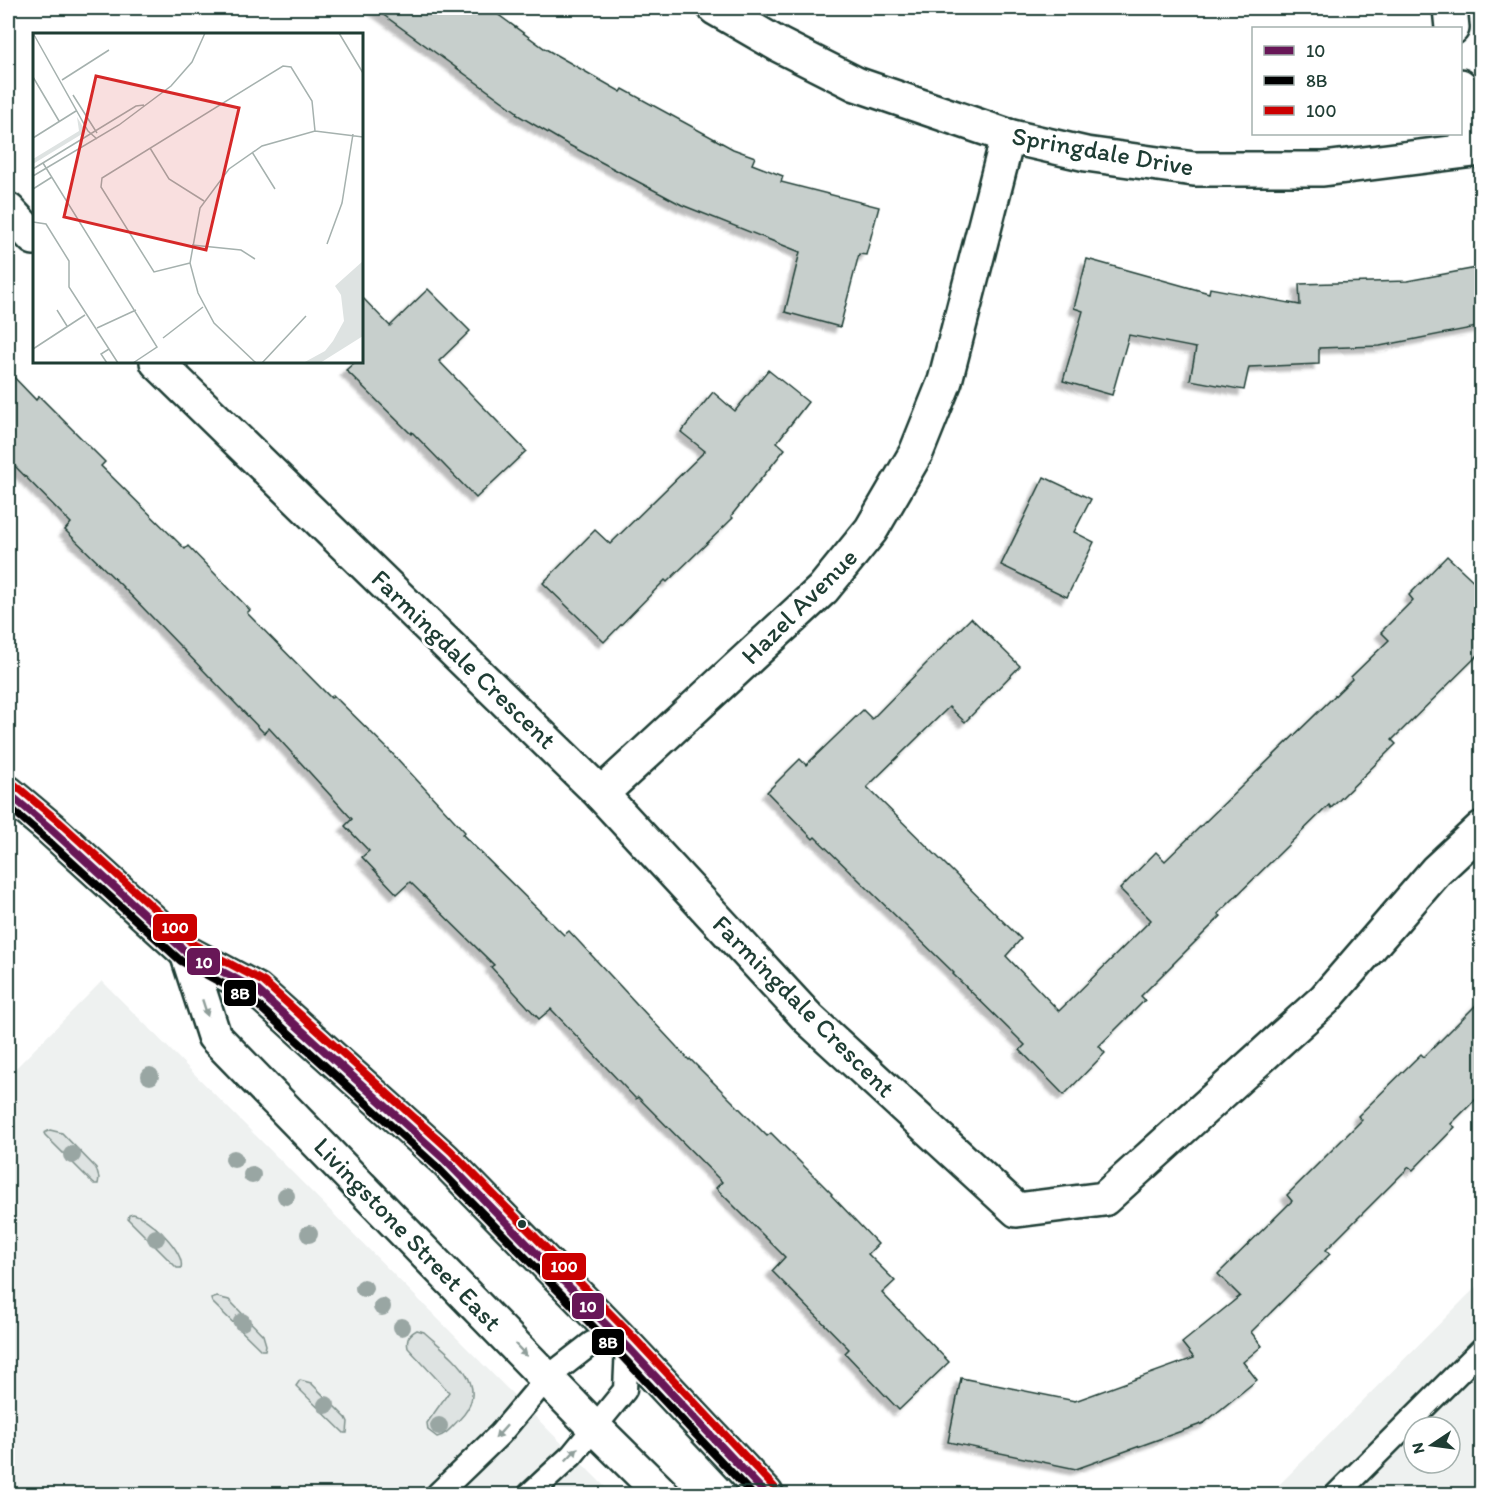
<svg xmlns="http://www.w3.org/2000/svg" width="1489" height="1502" font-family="Itim,sans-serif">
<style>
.built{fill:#eef1f0;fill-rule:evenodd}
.green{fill:#dee3e2;stroke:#7e908b;stroke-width:1.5}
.building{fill:#c7cfcc;stroke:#1f3d34;stroke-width:1.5;filter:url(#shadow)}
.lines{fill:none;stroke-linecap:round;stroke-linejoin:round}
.service-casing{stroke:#1f3d34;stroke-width:27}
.minor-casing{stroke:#1f3d34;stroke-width:38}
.tertiary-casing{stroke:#1f3d34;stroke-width:38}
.service{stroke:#fff;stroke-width:22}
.minor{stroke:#fff;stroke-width:33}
.tertiary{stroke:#fff;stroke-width:33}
.bus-1-casing{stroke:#fff;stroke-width:12}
.bus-2-casing{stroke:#fff;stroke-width:12}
.bus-3-casing{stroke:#fff;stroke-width:12}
.bus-1{stroke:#681757;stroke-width:8}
.bus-2{stroke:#000;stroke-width:8}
.bus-3{stroke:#c00;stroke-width:8}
.tree{fill:#99a6a3}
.oneway{fill:#8f9e9a}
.bus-dot{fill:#1f3d34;stroke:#fff;stroke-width:2}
.labels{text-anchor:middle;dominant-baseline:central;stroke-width:6;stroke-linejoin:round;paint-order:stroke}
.street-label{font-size:26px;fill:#1f3d34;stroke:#fff}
.inset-road{fill:none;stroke:#a5b1ae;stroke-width:1.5}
.view{fill:#d62828;fill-opacity:0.15;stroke:#d62828;stroke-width:3}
.inset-edge{fill:none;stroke:#1f3d34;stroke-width:3}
.line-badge{stroke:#fff;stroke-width:2}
.badge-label{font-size:16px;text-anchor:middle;font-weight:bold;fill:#fff}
</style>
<defs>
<filter id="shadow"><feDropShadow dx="-5.5" dy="5.5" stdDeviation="1.5" flood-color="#0004"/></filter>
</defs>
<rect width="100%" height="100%" fill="#fff"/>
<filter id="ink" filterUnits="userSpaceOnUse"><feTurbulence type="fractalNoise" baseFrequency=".0167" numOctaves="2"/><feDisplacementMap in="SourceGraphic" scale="12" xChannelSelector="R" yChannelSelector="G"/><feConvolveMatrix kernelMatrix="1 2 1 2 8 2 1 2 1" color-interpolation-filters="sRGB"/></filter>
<g filter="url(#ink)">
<g class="built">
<polygon points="102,981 612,1494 8,1494 8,1076"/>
<path d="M1481,1282V1494H1270ZM1414,1427H1450V1463H1414Z"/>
</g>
<g class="green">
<polygon points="50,1130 62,1133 96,1168 99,1178 98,1184 94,1184 45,1135 44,1133"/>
<path d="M133,1214C148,1216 186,1252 181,1268H177L128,1219L129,1215Z"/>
<polygon points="217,1297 229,1300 263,1335 266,1345 265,1350 261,1350 212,1302 211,1299"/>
<path d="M417,1330L424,1332C449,1355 495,1384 459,1420C452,1426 447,1435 437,1437L428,1430L427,1423L449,1392L408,1348C406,1339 409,1334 417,1330Z"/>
<polygon points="300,1380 311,1383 346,1418 348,1422 347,1433 344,1433 296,1386"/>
</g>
<g class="building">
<polygon points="374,8 489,8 544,48 621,92 623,89 733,149 755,157 752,164 783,176 781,182 879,207 866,255 859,254 840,327 785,312 800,252 682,205 567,144 516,114 517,112"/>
<polygon points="1087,259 1209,293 1210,288 1300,305 1299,284 1407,281 1482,267 1482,326 1380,346 1319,348 1319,364 1249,367 1244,390 1190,380 1196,348 1129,335 1112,395 1063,381 1083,311 1074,308"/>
<polygon points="428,289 470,331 439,361 526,451 476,498 412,432 411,434 346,370 355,362 362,362 362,297 390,326"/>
<polygon points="768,370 808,402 777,442 785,449 731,516 733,518 667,582 665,580 604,642 543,583 595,530 610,544 705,451 681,432 713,392 735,411"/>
<polygon points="8,371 36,400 39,396 105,462 101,466 185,549 188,546 250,610 247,613 331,698 333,695 391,752 465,832 462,834 564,935 569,931 689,1060 690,1059 767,1136 771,1133 832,1194 831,1195 878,1244 868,1254 895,1281 882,1293 949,1362 899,1410 845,1353 849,1349 772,1271 785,1257 716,1188 722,1182 638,1097 636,1099 551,1009 539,1019 491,967 494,965 410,882 397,894 362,857 369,851 345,826 352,819 269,728 264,733 121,585 65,530 71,523 8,459"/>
<polygon points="1044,477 1091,499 1074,532 1094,542 1067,597 1001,565"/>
<polygon points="1447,556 1482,589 1482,651 1392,740 1396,744 1331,808 1329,805 1218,914 1221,916 1141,996 1145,1000 1099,1046 1105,1053 1064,1095 1020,1050 1025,1045 953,974 954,973 815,837 813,839 767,792 800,759 806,765 863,710 872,719 971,618 1020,666 965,722 949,707 867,787 1021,939 1006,956 1059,1011 1151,920 1120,889 1156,852 1165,861 1352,679 1351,677 1389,640 1381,632 1413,600 1409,595"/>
<polygon points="1482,999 1482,1093 1451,1124 1455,1127 1413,1170 1409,1167 1326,1250 1330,1254 1251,1332 1262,1346 1243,1362 1257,1380 1204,1423 1076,1469 948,1442 961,1378 1075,1401 1194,1358 1182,1343 1240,1296 1218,1274 1292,1201 1287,1195 1362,1120 1358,1116 1421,1054 1424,1057"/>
</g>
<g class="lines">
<defs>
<g id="service">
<polyline points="438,1494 500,1434 547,1378 592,1343 627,1346 625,1390 572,1455 530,1494"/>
<polyline points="1337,1494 1482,1349"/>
</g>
<g id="minor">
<polyline points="715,8 779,45 856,84 1008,136 1086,154 1194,169 1323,169 1482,149"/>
<polyline points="1450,8 1452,28"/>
<polyline points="1460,86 1469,150"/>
<polyline points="8,210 34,238"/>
<polyline points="157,362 601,794 809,1019 1017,1210 1104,1199 1325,999 1436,871 1482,828"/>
<polyline points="601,794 823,589 871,530 916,453 945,381 1008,136"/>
</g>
<g id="tertiary">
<polyline points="8,793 51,829 187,953 257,990 444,1159 627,1346 766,1494"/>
<polyline points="187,953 214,1036 595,1428 662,1494"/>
</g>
</defs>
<use href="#service" class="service-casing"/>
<use href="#minor" class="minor-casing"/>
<use href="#tertiary" class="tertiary-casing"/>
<use href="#service" class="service"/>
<use href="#minor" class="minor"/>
<use href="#tertiary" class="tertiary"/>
<defs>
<polyline id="bus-1" points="8,793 51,829 187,953 257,990 444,1159 627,1346 766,1494"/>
<polyline id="bus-2" points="8,806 44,837 181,961 251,999 437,1167 619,1353 752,1494"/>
<polyline id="bus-3" points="15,785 58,821 193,944 264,982 451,1151 635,1339 774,1487"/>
</defs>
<use href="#bus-1" class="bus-1-casing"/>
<use href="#bus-2" class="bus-2-casing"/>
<use href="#bus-3" class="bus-3-casing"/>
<use href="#bus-1" class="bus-1"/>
<use href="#bus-2" class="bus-2"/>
<use href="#bus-3" class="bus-3"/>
</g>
<g class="tree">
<circle cx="150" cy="1076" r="9"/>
<circle cx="72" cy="1155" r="9"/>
<circle cx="234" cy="1159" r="9"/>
<circle cx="252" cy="1175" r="9"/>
<circle cx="286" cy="1196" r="9"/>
<circle cx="309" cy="1234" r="9"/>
<circle cx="156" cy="1238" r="9"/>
<circle cx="364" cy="1288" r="9"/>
<circle cx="382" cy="1307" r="9"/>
<circle cx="242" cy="1322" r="9"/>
<circle cx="402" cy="1327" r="9"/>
<circle cx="326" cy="1405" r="9"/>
<circle cx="439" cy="1426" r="9"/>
</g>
<defs><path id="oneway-solid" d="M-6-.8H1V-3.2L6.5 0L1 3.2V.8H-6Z" transform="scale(1.5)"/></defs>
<g class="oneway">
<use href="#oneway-solid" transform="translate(205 1008) rotate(72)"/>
<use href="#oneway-solid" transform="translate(521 1350) rotate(46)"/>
<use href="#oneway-solid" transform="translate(501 1432) rotate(132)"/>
<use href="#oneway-solid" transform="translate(572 1454) rotate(-46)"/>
</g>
</g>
<circle class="bus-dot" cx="522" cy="1224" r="5"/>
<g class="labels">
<g class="street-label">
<text transform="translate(1103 151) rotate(10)">Springdale Drive</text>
<text transform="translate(799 606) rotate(-45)">Hazel Avenue</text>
<text transform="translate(464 659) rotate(44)">Farmingdale Crescent</text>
<text transform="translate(804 1006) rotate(45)">Farmingdale Crescent</text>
<text transform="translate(408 1234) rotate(46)">Livingstone Street East</text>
</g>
</g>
<g transform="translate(33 33)">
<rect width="330" height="330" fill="#fff"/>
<path d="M44,84L50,94L49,101L0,131V126L46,98ZM330,228V303L287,330H270L292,318L300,308L311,288L308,262L302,253Z" fill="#dee3e2"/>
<path class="inset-road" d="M0,0L55,98L64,106M306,0L330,40M0,44L26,88M29,47L76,17M40,62L64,100M0,105L43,78M117,115L136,146L171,168M219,119L242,156M10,130L124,314L100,330M0,136L103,73L111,72M0,143L86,92L138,53L159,29L172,0M0,156L19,144M0,189L13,191L36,228V254L85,330M294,211L309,170L320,101M159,212L208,217L222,226M157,230L121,239L68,154L69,145L250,33L258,34L279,68L282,98M24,277L34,293M64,295L103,277M130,305L170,274M0,316L52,282M74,330L68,321L76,316M223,330L181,290L165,260L157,230L167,175L196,136L229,113L282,98L330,104M229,330L273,283"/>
<path class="view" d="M63,43L206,75L173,217L31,184Z"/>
<rect width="330" height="330" class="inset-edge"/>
</g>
<g class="line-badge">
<rect x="152" y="913" width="46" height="29" rx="6" fill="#c00"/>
<rect x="186" y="947" width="35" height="29" rx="6" fill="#681757"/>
<rect x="223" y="979" width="34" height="28" rx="6" fill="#000"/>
<rect x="541" y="1252" width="46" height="29" rx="6" fill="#c00"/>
<rect x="571" y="1292" width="34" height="28" rx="6" fill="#681757"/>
<rect x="591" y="1328" width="34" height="28" rx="6" fill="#000"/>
</g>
<g class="badge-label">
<text x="175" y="933">100</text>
<text x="204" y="968">10</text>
<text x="240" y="999">8B</text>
<text x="564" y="1272">100</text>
<text x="588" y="1312">10</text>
<text x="608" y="1348">8B</text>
</g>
<rect width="1489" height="1502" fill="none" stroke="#fff" stroke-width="30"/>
<rect x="15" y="15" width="1459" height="1472" fill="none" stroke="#1f3d34" stroke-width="2" filter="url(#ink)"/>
<rect x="1252" y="27" width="210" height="108" fill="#ffffff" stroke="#a5b1ae" stroke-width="1.5"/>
<rect x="1264" y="46" width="30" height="9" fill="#681757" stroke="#a5b1ae" stroke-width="1.5"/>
<text x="1306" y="57" font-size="18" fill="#1f3d34">10</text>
<rect x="1264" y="76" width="30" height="9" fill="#000000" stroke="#a5b1ae" stroke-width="1.5"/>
<text x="1306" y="87" font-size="18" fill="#1f3d34">8B</text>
<rect x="1264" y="106" width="30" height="9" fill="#cc0000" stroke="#a5b1ae" stroke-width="1.5"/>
<text x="1306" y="117" font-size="18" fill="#1f3d34">100</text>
<g transform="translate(1432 1445) rotate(257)"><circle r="28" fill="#ffffff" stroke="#a5b1ae" stroke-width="1.5"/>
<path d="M0-4.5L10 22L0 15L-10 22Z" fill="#1f3d34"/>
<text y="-9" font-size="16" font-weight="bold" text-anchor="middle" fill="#1f3d34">N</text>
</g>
</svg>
